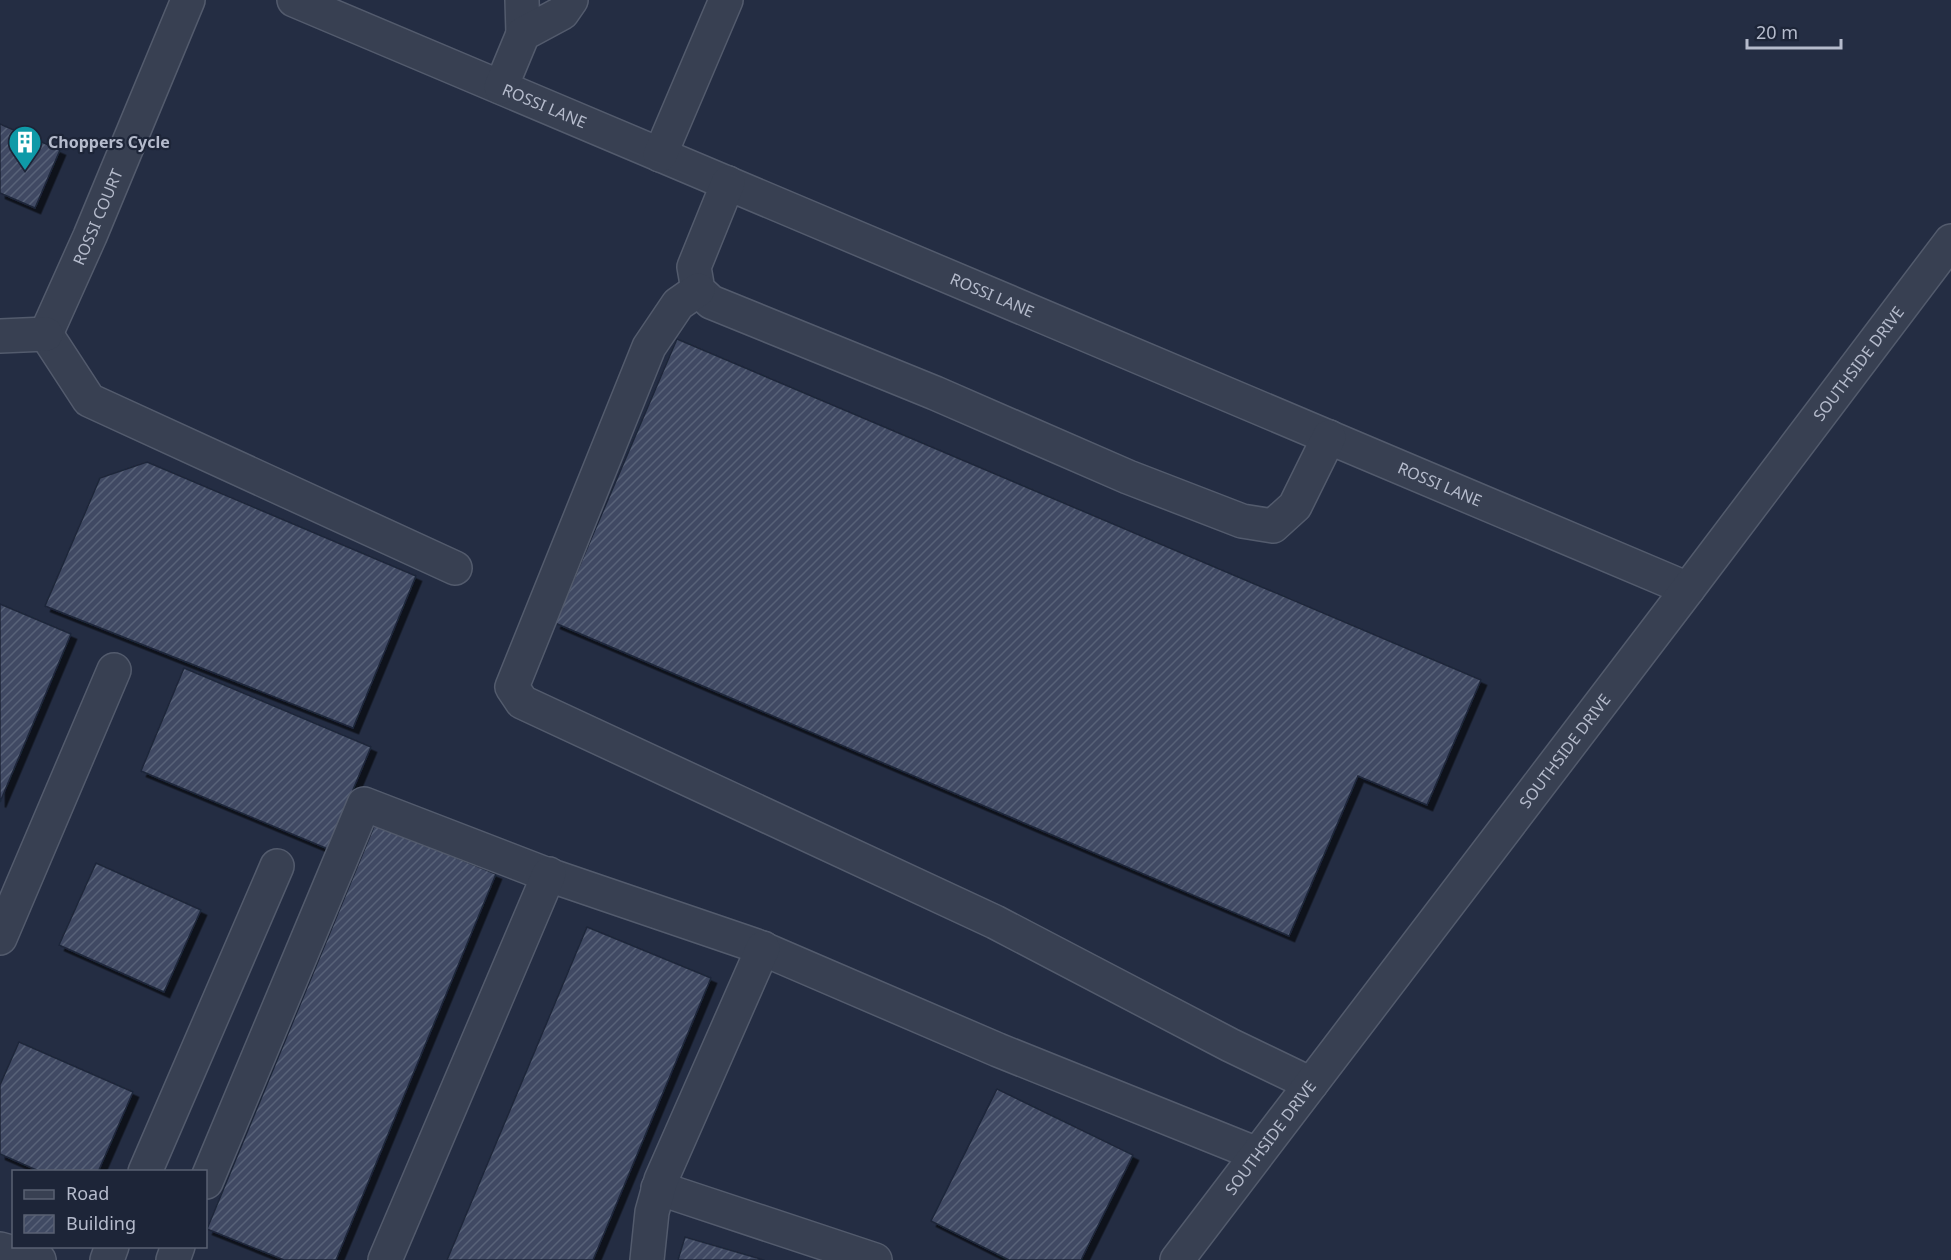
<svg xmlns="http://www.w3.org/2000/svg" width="1951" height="1260" font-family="'Noto Sans',sans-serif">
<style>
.building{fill:url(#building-hatch);stroke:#1f273a;stroke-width:1.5;filter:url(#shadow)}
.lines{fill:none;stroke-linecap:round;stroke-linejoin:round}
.minor-casing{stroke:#535b6d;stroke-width:36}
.minor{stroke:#384052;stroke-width:33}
.labels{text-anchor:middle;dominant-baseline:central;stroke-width:4.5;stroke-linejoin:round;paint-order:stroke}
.street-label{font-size:16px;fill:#b5bbcc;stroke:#1d2538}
.poi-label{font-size:16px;font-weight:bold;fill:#b5bbcc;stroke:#1d2538;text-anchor:start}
</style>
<defs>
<pattern id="building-hatch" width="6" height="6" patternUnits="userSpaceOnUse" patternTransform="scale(1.5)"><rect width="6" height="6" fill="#404a63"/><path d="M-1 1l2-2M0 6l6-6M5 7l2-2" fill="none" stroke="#596278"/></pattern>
<filter id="shadow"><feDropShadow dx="5.5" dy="5.5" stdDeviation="0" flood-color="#0009"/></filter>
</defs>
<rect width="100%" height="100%" fill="#242d43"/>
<g class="building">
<polygon points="0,124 60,150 35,208 0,193"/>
<polygon points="677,339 1481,680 1427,805 1358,776 1289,936 555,623"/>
<polygon points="147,462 416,576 353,728 45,606 100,478"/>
<polygon points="0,604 71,634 0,802"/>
<polygon points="184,668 371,747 328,849 141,771"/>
<polygon points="375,824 496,874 336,1260 284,1260 207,1229"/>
<polygon points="96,863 201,910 164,992 59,945"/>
<polygon points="587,927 711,978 593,1260 447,1260"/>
<polygon points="19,1042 133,1092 98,1172 41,1172 0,1154 0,1085"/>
<polygon points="997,1089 1133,1155 1081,1260 1009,1260 931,1221"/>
<polygon points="685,1237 764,1260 678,1260"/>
</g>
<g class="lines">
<defs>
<g id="minor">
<path id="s1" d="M294,0L1688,589"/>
<polyline points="522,0 523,34"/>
<polyline points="501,87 523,34 562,13 571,0"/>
<polyline points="660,155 726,0"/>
<polyline points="728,183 694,267 698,290 711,302 935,393 1128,477 1242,521 1273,526 1295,506 1329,437"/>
<polyline points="698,290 678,304 649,347 512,687 522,702 995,922 1230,1045 1311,1084"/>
<polyline points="46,334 89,400 455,568"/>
<path id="s2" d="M46,334L90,236L188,0"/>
<polyline points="0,336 46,334"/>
<polyline points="0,938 114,670"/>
<polyline points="145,1172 277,866"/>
<polyline points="206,1182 364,804 543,873 754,945 998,1050 1257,1154"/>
<polyline points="658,1188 875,1260"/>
<polyline points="0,1249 39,1260"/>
<polyline points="107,1260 112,1246"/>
<polyline points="173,1260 178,1246"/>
<polyline points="385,1260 549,874"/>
<polyline points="647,1260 652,1212 661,1180 763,948"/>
<path id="s3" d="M1177,1260L1688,589L1951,241"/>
</g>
</defs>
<use href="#minor" class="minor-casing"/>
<use href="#minor" class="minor"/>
</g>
<defs>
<symbol id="building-pin" viewBox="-11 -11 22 30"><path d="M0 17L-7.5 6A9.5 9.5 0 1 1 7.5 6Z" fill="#0f9aa8" stroke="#1d2538"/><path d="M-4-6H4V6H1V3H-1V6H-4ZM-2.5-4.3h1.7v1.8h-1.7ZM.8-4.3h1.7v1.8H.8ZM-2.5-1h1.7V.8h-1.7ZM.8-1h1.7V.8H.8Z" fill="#fff"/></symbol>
</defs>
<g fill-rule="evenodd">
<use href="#building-pin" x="6" y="123" width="38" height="52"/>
</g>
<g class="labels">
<g class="street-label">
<text stroke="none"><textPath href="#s1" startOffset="272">ROSSI LANE</textPath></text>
<text stroke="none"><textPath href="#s2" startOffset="128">ROSSI COURT</textPath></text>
<text stroke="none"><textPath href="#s1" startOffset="758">ROSSI LANE</textPath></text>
<text stroke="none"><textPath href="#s3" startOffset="1126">SOUTHSIDE DRIVE</textPath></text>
<text stroke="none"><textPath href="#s1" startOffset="1244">ROSSI LANE</textPath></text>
<text stroke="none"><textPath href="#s3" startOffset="640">SOUTHSIDE DRIVE</textPath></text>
<text stroke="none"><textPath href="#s3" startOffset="154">SOUTHSIDE DRIVE</textPath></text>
</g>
<g class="poi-label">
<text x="48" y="142">Choppers Cycle</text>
</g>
</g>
<rect x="12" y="1170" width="195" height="78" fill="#1d2538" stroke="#5a6173" stroke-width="1.5"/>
<rect x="24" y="1190" width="30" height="9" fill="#384052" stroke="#5a6173" stroke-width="1.5"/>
<text x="66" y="1200" font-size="18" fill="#b5bbcc">Road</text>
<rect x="24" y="1215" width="30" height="18" fill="url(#building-hatch)" stroke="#5a6173" stroke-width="1.5"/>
<text x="66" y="1230" font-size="18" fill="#b5bbcc">Building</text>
<path d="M1747 39v9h94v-9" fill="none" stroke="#b5bbcc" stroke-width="3"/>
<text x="1756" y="39" font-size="18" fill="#b5bbcc" stroke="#1d2538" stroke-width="4.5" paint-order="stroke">20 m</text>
</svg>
